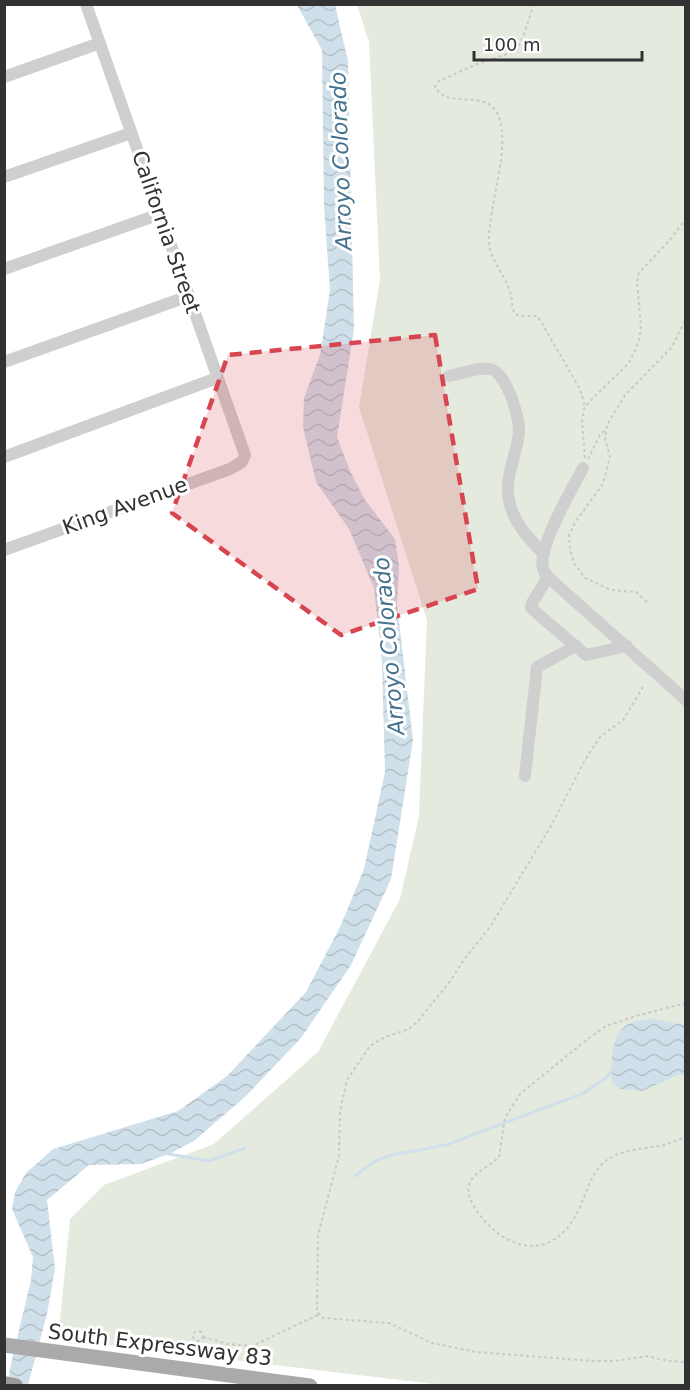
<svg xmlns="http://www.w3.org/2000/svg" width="690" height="1390" font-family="'DejaVu Sans',sans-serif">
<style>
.green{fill:#e5eade}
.water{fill:url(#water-waves)}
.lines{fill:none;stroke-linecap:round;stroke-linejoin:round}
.stream{stroke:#d0e0eb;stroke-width:3}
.path{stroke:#c9c9c9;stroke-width:2;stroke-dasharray:3 3;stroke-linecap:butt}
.minor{stroke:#cfcfcf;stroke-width:12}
.major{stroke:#aaa;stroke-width:15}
.highway{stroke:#999;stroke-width:16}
.marked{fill:#d74550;fill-opacity:0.2;stroke:#d74550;stroke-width:4.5;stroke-dasharray:12 8;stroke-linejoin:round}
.labels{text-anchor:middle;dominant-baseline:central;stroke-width:6;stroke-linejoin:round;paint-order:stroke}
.street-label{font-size:21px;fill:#323232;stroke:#fff}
.water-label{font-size:22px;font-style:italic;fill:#45728e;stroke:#fff}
</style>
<defs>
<pattern id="water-waves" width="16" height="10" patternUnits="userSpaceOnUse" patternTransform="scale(1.5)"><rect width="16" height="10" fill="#d0e0eb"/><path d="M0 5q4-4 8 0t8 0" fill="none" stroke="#b3c1ca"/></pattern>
</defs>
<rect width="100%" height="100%" fill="#fff"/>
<polygon class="green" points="357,5 685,5 685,1385 442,1385 58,1339 70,1219 104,1185 214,1144 318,1052 400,899 419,816 427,620 359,407 380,280 369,42"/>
<g class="water">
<polygon points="297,5 335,5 348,61 354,329 337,437 350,471 365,500 395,539 399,566 397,605 413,740 391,879 351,965 301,1038 246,1096 194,1141 169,1154 141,1164 89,1165 47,1200 55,1269 47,1314 28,1385 8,1386 10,1368 31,1280 33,1257 12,1209 15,1192 26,1173 53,1149 178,1111 227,1076 306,992 341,925 364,869 385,772 382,662 374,588 349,529 316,482 303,427 304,398 320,355 330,290 324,206 322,50"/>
<path d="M652,1019L685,1025V1074L678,1075L642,1091L619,1089L612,1083C612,1062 608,1031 633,1022C638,1020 646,1020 652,1019Z"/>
</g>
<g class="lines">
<g class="stream">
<polyline points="166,1152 169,1154 209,1161 245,1148"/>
<polyline points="355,1176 375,1161 392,1155 446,1145 584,1093 606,1078 613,1069"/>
</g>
<g class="path">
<path d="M534,4L523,37L516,51L477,64L439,81L435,87C449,111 485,87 498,115C512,146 488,206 489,242C490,261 505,274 510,292C513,299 511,307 515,314L520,316H537L540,320L580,389L585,407"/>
<polyline points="585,458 582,422 584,409 590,401 629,363 639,341 641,326 637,282 639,273 668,242 686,219"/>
<polyline points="588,459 600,435 606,429"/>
<polyline points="647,602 636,592 611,590 585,578 574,563 570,548 569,535 576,521 603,484 610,457 605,438 607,425 625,395 672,347 686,318"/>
<polyline points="643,687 623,720 600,737 585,760 551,826 490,927 463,961 451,980 419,1020 409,1029 385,1037 370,1046 347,1080 340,1111 339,1156 318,1235 317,1312 323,1318 389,1323 432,1343 476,1352 594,1361 615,1361 647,1356 668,1361 686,1362"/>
<path d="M686,1003L636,1016L606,1026L589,1038L526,1089L520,1094L505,1118L499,1157C488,1169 458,1176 472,1203C494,1243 543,1267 573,1220C585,1202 587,1179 603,1163C618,1150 641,1149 659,1146C669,1144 677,1140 686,1137"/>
<circle cx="198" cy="1336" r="5"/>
<polyline points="203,1337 228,1344 252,1346 318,1315"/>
</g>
<g class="minor">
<polyline points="4,77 100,43"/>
<polyline points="4,177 131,133"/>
<polyline points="4,269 160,214"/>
<polyline points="4,362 189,296"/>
<path d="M449,376C461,374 477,367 489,369C506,370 520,418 519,432C517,455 504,477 509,500C513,522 528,538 544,554"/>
<polyline points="4,457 217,378"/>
<path d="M583,468C573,487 537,548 543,568C545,576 552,581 558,586L686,700"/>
<polyline points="4,550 230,469 242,462 245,455 86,4"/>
<polyline points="548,577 532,603 531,608 586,655 627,646"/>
<polyline points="525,776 537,667 576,646"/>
</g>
<polyline class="major" points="4,1345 310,1386"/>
<polyline class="highway" points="4,1384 15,1386"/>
</g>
<path class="marked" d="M435,335L478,589L341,635L172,513L228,355Z"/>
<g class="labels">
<g class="street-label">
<text transform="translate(166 232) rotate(71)">California Street</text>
<text transform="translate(125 506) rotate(-20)">King Avenue</text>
<text transform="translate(160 1345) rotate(7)">South Expressway 83</text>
</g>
<g class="water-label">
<text transform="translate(341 161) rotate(-92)">Arroyo Colorado</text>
<text transform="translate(389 646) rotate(-95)">Arroyo Colorado</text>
</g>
</g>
<rect width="690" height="1390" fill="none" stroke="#323232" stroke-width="12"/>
<path d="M474 51v9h168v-9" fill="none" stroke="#323232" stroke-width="3"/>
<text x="483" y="51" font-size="18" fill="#323232" stroke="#ffffff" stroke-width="4.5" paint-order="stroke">100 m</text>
</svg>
